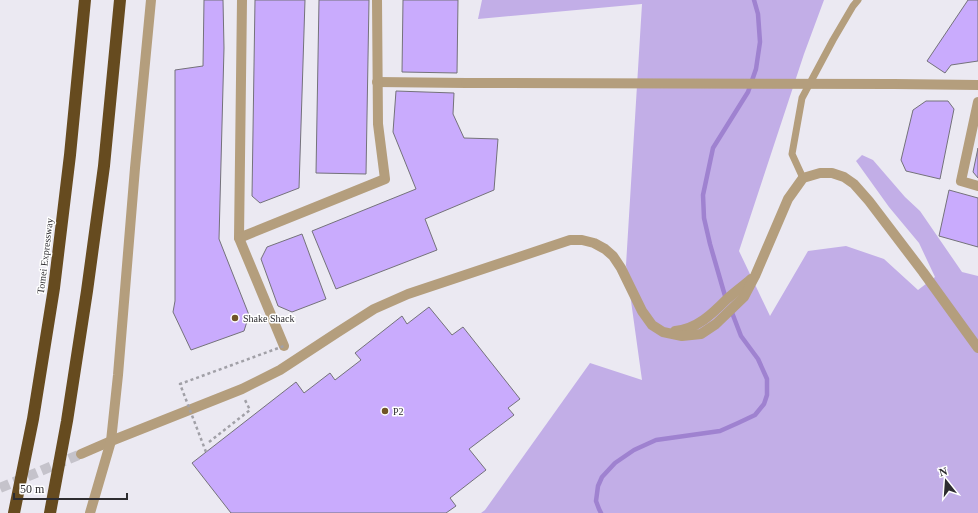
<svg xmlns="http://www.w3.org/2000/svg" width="978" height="513" font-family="Georgia,serif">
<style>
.green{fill:#c2aee7}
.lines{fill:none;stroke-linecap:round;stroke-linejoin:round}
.stream{stroke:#9f82d0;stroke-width:4.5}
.building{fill:#c9abfd;stroke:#74727a}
.minor-tunnel{stroke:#c5c3cb;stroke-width:10;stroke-dasharray:10 5;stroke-linecap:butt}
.path{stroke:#a1a0a7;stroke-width:2.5;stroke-dasharray:3 3;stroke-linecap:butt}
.service{stroke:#b49e7d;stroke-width:7}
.pedestrian{stroke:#b49e7d;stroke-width:10}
.minor{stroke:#b49e7d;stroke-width:10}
.tertiary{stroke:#b49e7d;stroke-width:10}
.motorway{stroke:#664b1f;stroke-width:12}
.path-bridge{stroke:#a1a0a7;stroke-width:2.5;stroke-dasharray:3 3;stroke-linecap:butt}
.pedestrian-bridge{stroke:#b49e7d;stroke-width:10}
.poi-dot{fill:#705527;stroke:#fff;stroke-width:1.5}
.labels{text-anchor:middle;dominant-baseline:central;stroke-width:3;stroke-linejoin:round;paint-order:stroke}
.street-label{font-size:10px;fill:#2d2c30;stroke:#fff}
.poi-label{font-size:10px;fill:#2d2c30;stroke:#fff;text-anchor:start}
</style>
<rect width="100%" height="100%" fill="#ebe9f2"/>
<polygon class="green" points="482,0 824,0 804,54 739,251 770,316 808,251 846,246 884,259 918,290 935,277 919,243 889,207 856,161 862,155 873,160 905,197 920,211 962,272 978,276 978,513 481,513 485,510 590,363 642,380 626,265 642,4 478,19"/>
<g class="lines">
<g class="stream">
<polyline points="726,299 723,289 710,244 704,218 703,195 713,148 748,92 756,69 760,42 758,14 754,0"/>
<polyline points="601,513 599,509 596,501 598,486 602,477 615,463 634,450 656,440 720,431 738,423 755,415 764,404 767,395 767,379 758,359 741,336 731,310"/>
</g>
</g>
<g class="building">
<polygon points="204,0 223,0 224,48 219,239 249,315 244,331 191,350 173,312 175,301 175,70 203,66"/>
<polygon points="255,0 305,0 299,188 260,203 252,196"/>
<polygon points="319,0 369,0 366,174 316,173"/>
<polygon points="403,0 458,0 457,73 402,72"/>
<polygon points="968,0 978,0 978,61 951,65 945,73 927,61"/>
<polygon points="396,91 454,93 453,114 464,138 498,139 494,190 425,219 437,250 336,289 312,231 416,189 393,132"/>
<polygon points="926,101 948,101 954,109 940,179 906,171 901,160 913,110"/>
<polygon points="978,148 978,178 973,172"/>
<polygon points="949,190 978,198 978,247 939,236"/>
<polygon points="302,234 326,299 292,312 278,306 261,259 267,247"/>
<polygon points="429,307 452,335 463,327 520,399 508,408 514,415 469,449 486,470 450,498 456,506 446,513 231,513 192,463 296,382 304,393 330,373 335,380 361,360 355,353 402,316 407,324"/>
</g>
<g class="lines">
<polyline class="minor-tunnel" points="0,488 81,454"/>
<polyline class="path" points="209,442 250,410 245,400"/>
<polyline class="service" points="803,178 792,154 802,98 833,40 853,6 858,0"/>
<g class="pedestrian">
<polyline points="242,0 239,238 284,346"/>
<polyline points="377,82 466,83"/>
<polyline points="894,84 978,85"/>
<polyline points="978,102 961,181 978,186"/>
<polyline points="239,238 385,179 378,124 377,0"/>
</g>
<polyline class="minor" points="81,454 111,441"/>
<g class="tertiary">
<path d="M675,331C697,329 712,314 727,299C735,292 743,286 751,279"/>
<polyline points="111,441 242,389 280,370 338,332 374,309 408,294 570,240 582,240 594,243 605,249 613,256 621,268 642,311 652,325 663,332 682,336 701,334 716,324 744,297 755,276 788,199 803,178 820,173 832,173 844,177 854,184 869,201 923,272 978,348"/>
<polyline points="90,513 111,441 118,375 135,168 151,0"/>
</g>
<g class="motorway">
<polyline points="14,513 33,419 54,288 70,155 85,0"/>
<polyline points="50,513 67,421 87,291 104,166 120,0"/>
</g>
<polyline class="path-bridge" points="206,452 180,384 284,346"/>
<polyline class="pedestrian-bridge" points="466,83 894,84"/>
</g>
<g class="poi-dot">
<circle cx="235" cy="318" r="4"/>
<circle cx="385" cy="411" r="4"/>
</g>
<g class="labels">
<g class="street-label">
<text transform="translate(45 256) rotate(-83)">Tomei Expressway</text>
</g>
<g class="poi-label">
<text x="243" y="318">Shake Shack</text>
<text x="393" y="411">P2</text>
</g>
</g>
<g transform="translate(946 481) rotate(343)" stroke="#ffffff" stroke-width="3" paint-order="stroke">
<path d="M0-3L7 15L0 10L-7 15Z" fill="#2d2c30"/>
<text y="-6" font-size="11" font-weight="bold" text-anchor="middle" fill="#2d2c30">N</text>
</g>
<path d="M14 493v6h113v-6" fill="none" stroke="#2d2c30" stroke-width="2"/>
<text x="20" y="493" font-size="12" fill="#2d2c30" stroke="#ffffff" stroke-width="3" paint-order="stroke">50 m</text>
</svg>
